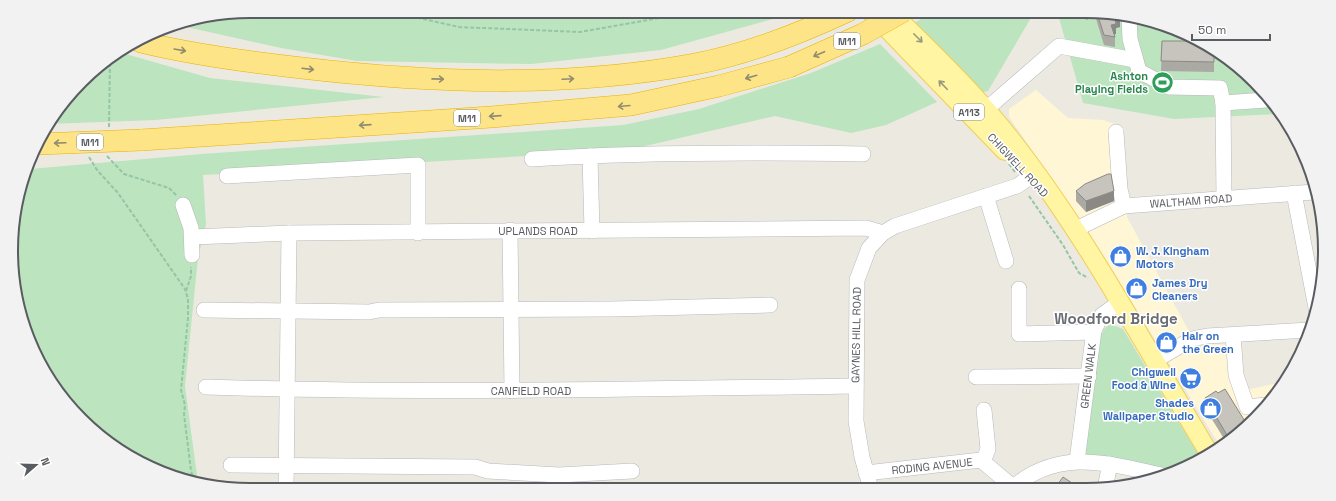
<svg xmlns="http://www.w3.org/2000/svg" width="1336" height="501" font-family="'Space Grotesk',sans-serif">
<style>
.commercial{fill:#fef6d4}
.green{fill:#bce4be}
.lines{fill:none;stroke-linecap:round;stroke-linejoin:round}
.minor-casing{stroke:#b6b8bd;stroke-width:16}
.major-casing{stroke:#f1ce55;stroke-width:20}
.highway-casing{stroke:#ecb000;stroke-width:22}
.path{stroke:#95c5a6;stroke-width:2;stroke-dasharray:4 2;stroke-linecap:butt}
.minor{stroke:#fff;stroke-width:15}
.major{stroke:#fff5a2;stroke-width:18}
.highway{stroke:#fde587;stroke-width:21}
.highway-bridge-casing{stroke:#ecb000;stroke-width:22;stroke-linecap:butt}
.highway-bridge{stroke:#fde587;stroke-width:21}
.wall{fill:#aba9a3}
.shaded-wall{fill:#8b8984}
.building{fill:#c7c4bd;stroke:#8b8984}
.oneway{stroke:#9b997b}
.oneway2{stroke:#928c6e}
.labels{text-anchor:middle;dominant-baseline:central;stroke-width:3;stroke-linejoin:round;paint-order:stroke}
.shield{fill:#fff;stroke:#8b8d90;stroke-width:1}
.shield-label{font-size:10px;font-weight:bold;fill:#595c61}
.leisure-label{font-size:11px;font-weight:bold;fill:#27864d;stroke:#fff;text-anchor:end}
.street-label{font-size:11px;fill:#595c61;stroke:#fff}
.shop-label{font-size:11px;font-weight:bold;fill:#366cbe;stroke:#fff;text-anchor:start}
.district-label{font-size:15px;font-weight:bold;fill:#6a6e73;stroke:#fff}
.rim{fill:none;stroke:#595c61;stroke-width:2}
</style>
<rect width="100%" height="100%" fill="#eceae0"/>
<polygon class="commercial" points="1036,90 1068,118 1103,120 1121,126 1127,217 1198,348 1209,344 1240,345 1246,390 1278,383 1280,389 1244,430 1220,446 1092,237 1009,117 1009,109"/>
<g class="green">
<polygon points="251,11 797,11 784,16 661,50 531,64 357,61 281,48 173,24"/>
<polygon points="935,11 1035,11 988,91 979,93 914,23"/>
<polygon points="1057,11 1086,11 1148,19 1231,61 1278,114 1174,119 1083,103"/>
<polygon points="880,44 937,102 886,125 851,133 775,116 628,150 203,175 206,224 198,258 185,386 198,483 188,482 105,441 51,383 16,297 13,219 30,169 201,154 623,125 699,109 811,73"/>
<polygon points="122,53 210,78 384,97 156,120 49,124 93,70"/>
<polygon points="1110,324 1123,329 1201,459 1191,465 1166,473 1086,456 1083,448 1101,336 1104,329"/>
</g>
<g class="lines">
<defs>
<g id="minor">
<polyline points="1129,17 1130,39 1139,71 1169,87 1220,88 1223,103 1266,100"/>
<polyline points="1223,103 1224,199"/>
<polyline points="985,117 982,113 1059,46 1135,60"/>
<polyline points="1116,132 1120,189 1124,206"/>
<polyline points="590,156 592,231"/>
<path d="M532,159C642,152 752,152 863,154"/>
<polyline points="227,176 418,165 418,233"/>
<polyline points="1294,193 1317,313"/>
<polyline points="986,196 1006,261"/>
<polyline points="183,205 191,228 192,255"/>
<polyline points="510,230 512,391"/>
<polyline points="1074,230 1124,206 1314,192"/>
<polyline points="193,237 289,233 866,228 883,233"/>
<polyline points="1019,289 1019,334 1094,332"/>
<polyline points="204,310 369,312 379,310 612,309 770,305"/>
<polyline points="1233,335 1236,375 1247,407 1266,405"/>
<polyline points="1154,361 1192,339 1207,336 1309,330"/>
<polyline points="976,377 1089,376"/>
<path d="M206,387C422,394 639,389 856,386"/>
<polyline points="1077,461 1094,330 1102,315 1120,302"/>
<polyline points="983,462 988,449 984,410"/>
<polyline points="231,465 475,467 488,471 559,475 632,471"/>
<polyline points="866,473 981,460 1013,487"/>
<path d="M1012,488C1059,448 1106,463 1161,475"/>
<polyline points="1105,488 1110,464"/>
<polyline points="871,489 862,457 856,421 857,280 869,248 883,233 895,226 1017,186 1036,173"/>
<polyline points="286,490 289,233"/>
</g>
<g id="major">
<polyline points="870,11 1005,151"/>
<path d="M890,11C933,54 979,97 1016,146C1090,242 1147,350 1209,453"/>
</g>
<g id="highway">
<path d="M141,42C194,55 248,62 302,68C431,83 566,88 695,64C748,54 799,34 848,11"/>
<polyline points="141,140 491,117 631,105 719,86 789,67"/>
</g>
</defs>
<use href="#minor" class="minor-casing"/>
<use href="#major" class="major-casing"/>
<use href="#highway" class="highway-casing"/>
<g class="path">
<polyline points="388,11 459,27 580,32 699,11"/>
<polyline points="109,127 110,60"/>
<polyline points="107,156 124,174 169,188 177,196"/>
<polyline points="89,157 97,170 118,193 185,289 188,299 188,318 181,390 185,405 184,414 191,471 195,483"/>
<polyline points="1009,164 1015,172"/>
<polyline points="1029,196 1063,245 1079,273 1088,278"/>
<polyline points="186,291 191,276 191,267"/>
</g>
<use href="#minor" class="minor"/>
<use href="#major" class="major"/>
<use href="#highway" class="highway"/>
<defs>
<g id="highway-bridge">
<polyline points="789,67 863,34 904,11"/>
<polyline points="39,144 141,140"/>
</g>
</defs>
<use href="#highway-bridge" class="highway-bridge-casing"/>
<use href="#highway-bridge" class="highway-bridge"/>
</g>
<g class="wall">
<polygon points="1068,11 1086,11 1091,12 1087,20"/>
<polygon points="1094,12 1121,16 1120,18 1120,27 1116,28 1116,34 1114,34 1115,37 1115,47 1104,45"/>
<polygon points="1162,41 1214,52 1214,72 1161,71"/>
<polygon points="1076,191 1114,201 1086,212 1076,201"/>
<polygon points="1218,393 1246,427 1244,430 1226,442 1205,408 1205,398"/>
</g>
<g class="shaded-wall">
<polygon points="1087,11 1091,12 1087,20"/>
<polygon points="1119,15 1121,16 1120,18 1120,27 1116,28 1116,34 1111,35 1111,25 1115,19"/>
<polygon points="1114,191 1114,201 1086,212 1086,201"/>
<polygon points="1246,423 1246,427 1244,430 1243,425"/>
</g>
<g class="building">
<polygon points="1097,13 1120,16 1120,17 1115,19 1116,24 1111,25 1115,37 1104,35"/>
<polygon points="1162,41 1193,41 1214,52 1214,62 1161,61"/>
<polygon points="1108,174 1111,174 1114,191 1086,201 1076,191 1085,184"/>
<polygon points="1225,389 1246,423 1243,425 1245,429 1244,430 1230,440 1205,398 1216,391 1218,393"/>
<polygon points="1063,477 1075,485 1072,488 1055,488"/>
</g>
<defs><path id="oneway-shaft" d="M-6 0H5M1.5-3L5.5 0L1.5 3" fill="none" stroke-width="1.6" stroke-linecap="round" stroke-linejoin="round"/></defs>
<g class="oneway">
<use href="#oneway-shaft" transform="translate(918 38) rotate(45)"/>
<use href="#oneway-shaft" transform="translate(943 85) rotate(-134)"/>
</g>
<g class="oneway2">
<use href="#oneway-shaft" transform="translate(180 50) rotate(10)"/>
<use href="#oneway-shaft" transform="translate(819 54) rotate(157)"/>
<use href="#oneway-shaft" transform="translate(308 69) rotate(7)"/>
<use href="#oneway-shaft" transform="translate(751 77) rotate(164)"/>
<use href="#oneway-shaft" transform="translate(438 79) rotate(1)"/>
<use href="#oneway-shaft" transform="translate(568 79) rotate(-3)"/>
<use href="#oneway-shaft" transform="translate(624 106) rotate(175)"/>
<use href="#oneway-shaft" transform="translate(495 116) rotate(176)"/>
<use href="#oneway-shaft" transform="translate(365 125) rotate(176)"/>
<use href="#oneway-shaft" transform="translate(60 143) rotate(178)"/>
</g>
<defs>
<symbol id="stadium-disc" viewBox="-11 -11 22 22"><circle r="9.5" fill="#2e9e5b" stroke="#fff"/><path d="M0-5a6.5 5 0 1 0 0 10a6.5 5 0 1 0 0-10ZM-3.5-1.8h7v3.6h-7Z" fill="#fff"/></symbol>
<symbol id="shop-disc" viewBox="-11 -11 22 22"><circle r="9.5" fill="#3f7fe0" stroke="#fff"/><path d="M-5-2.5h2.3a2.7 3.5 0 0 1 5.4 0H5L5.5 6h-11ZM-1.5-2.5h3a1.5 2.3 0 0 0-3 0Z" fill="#fff"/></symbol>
<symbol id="supermarket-disc" viewBox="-11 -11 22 22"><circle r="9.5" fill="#3f7fe0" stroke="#fff"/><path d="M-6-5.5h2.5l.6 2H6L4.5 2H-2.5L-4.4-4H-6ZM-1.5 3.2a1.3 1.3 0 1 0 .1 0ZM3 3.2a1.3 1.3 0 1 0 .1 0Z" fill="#fff"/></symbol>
</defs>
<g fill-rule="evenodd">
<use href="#stadium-disc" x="1150" y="70" width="25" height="25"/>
<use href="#shop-disc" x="1108" y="244" width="25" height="25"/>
<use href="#shop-disc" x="1124" y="276" width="25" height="25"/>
<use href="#shop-disc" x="1154" y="330" width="25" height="25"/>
<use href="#supermarket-disc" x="1178" y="366" width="25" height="25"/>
<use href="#shop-disc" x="1198" y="396" width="25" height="25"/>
</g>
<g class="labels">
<g class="shield">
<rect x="834" y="33" width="26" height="16" rx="3"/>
<rect x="954" y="104" width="30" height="16" rx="3"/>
<rect x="454" y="110" width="26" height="16" rx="3"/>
<rect x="77" y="134" width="26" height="16" rx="3"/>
</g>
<g class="shield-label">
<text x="847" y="41">M11</text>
<text x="969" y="112">A113</text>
<text x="467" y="118">M11</text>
<text x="90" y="142">M11</text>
</g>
<g class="leisure-label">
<text x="1148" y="76">Ashton<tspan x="1148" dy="13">Playing Fields</tspan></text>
</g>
<g class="street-label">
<text transform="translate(1018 165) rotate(47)">CHIGWELL ROAD</text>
<text transform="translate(1191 201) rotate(-4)">WALTHAM ROAD</text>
<text x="538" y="231">UPLANDS ROAD</text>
<text transform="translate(856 335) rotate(-89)">GAYNES HILL ROAD</text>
<text transform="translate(1088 376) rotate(-83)">GREEN WALK</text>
<text x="531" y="391">CANFIELD ROAD</text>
<text transform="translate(932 466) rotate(-6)">RODING AVENUE</text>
</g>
<g class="shop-label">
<text x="1136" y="251">W. J. Kingham<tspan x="1136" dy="13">Motors</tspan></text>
<text x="1152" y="283">James Dry<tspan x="1152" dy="13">Cleaners</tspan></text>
<text x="1182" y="336">Hair on<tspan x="1182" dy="13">the Green</tspan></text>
<text x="1176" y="372" text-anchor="end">Chigwell<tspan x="1176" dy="13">Food &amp; Wine</tspan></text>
<text x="1194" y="403" text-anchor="end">Shades<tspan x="1194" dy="13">Wallpaper Studio</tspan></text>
</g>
<g class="district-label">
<text x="1116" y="318">Woodford Bridge</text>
</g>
</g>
<path d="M0 0H1336V501H0ZM250 18H1086A232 232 0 0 1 1318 250V251A232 232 0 0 1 1086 483H250A232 232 0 0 1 18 251V250A232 232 0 0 1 250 18Z" fill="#f2f2f2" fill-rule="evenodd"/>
<path class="rim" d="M250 18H1086A232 232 0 0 1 1318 250V251A232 232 0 0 1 1086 483H250A232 232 0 0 1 18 251V250A232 232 0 0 1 250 18Z"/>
<g transform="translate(36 465) rotate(70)" stroke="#ffffff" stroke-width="3" paint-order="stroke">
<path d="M0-3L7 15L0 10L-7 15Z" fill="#595c61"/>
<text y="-6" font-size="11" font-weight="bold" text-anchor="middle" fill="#595c61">N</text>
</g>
<path d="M1192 34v6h78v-6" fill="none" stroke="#595c61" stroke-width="2"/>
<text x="1198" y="34" font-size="12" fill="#595c61" stroke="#ffffff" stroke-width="3" paint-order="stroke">50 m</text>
</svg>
